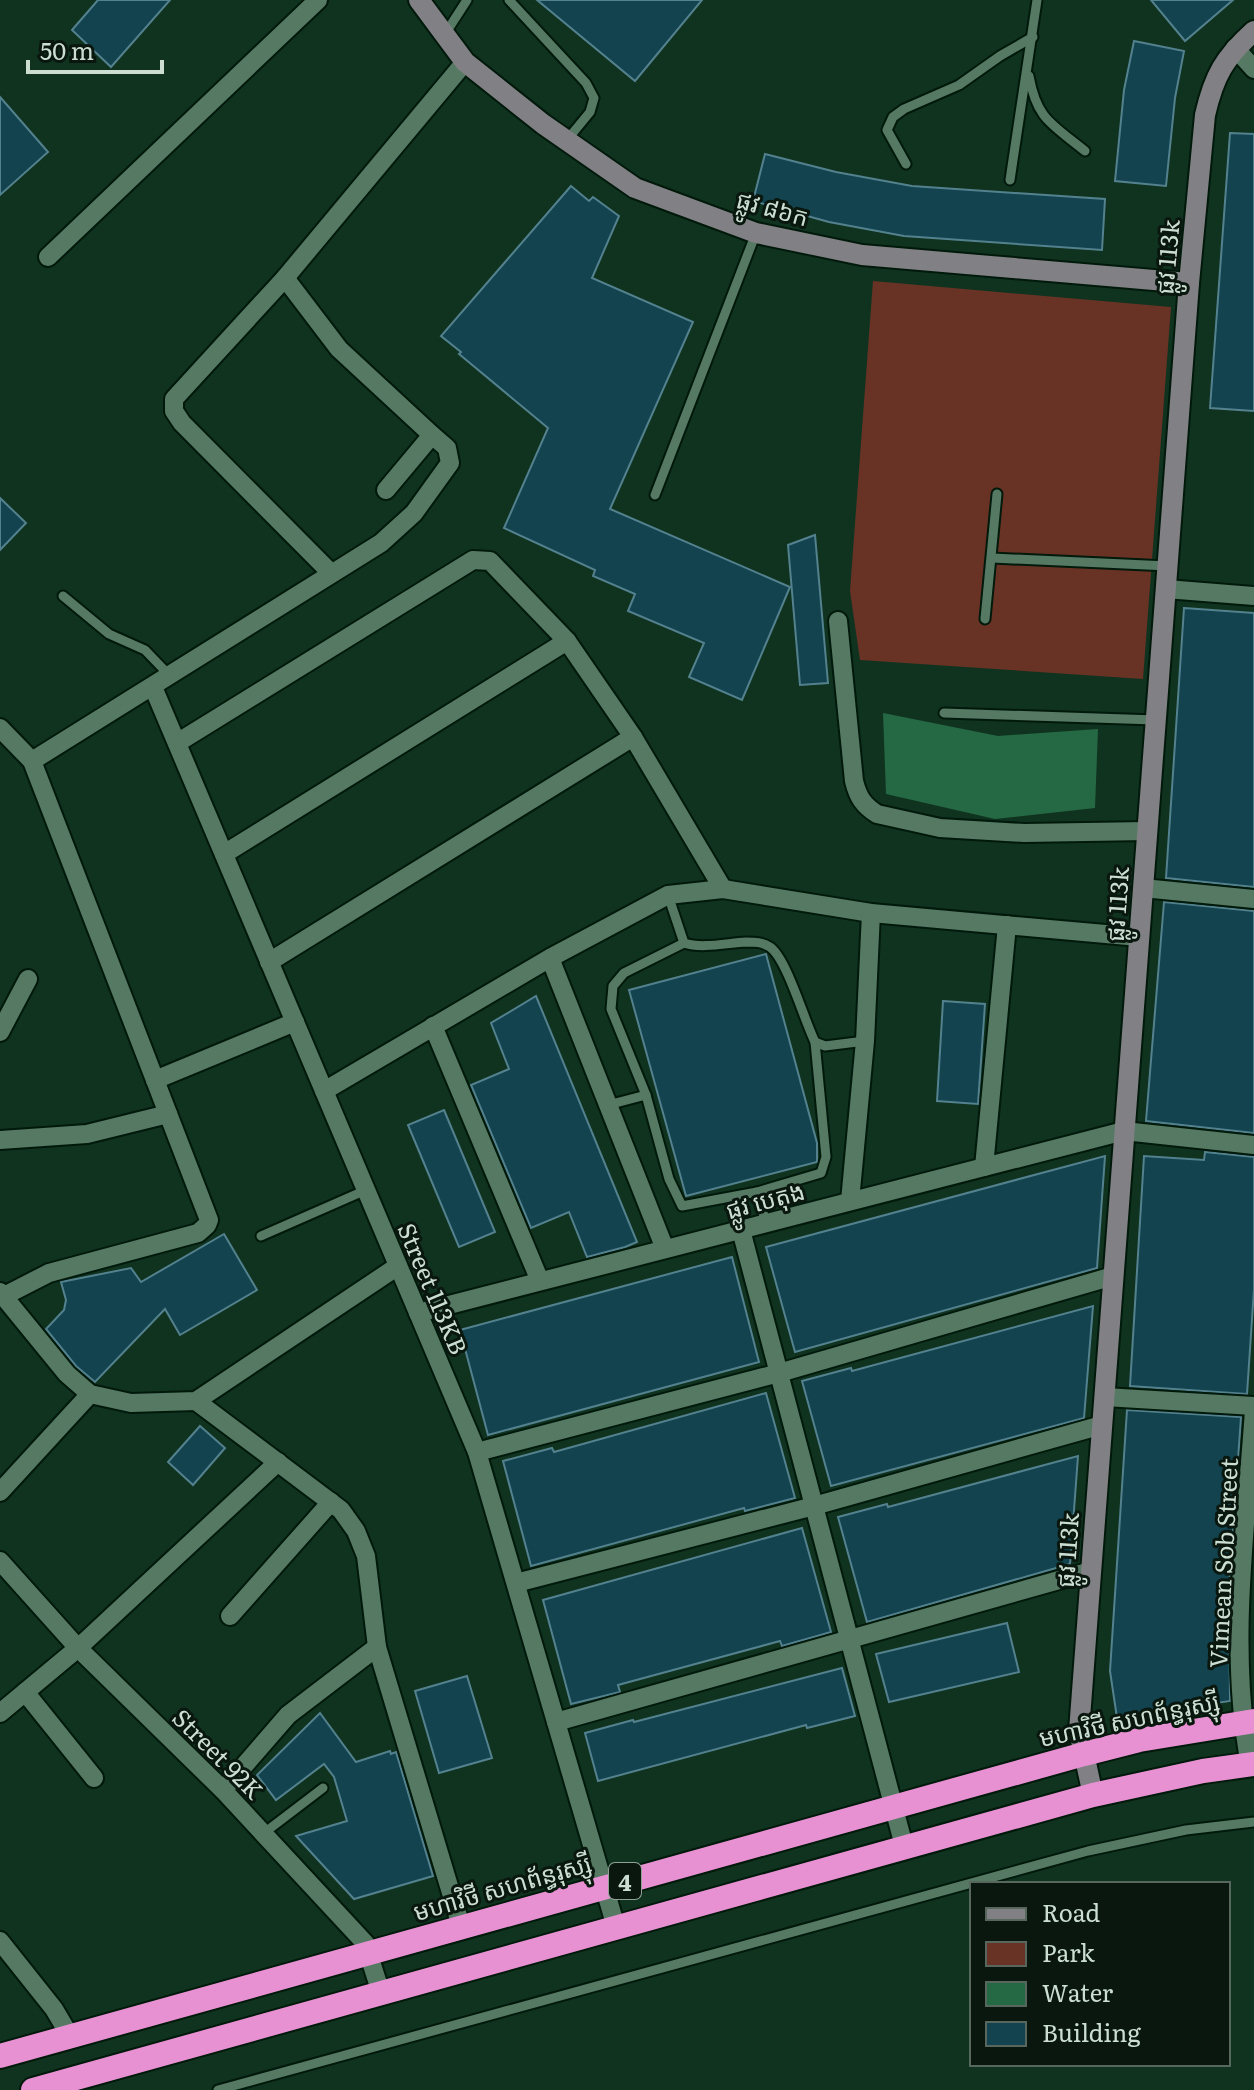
<svg xmlns="http://www.w3.org/2000/svg" width="1254" height="2090" font-family="Literata,'Noto Sans Khmer',serif">
<style>
.green{fill:#683325}
.water{fill:#256944}
.building{fill:#13434e;stroke:#53818e;stroke-width:2}
.lines{fill:none;stroke-linecap:round;stroke-linejoin:round}
.lane-casing{stroke:#01190b;stroke-width:13}
.street-casing{stroke:#01190b;stroke-width:22}
.secondary-casing{stroke:#01190b;stroke-width:24}
.highway-casing{stroke:#01190b;stroke-width:28}
.lane{stroke:#557962;stroke-width:9}
.street{stroke:#557962;stroke-width:18}
.secondary{stroke:#818084;stroke-width:20}
.highway{stroke:#e791d3;stroke-width:24}
.labels{text-anchor:middle;dominant-baseline:central;stroke-width:6;stroke-linejoin:round;paint-order:stroke}
.shield{fill:#09170f;stroke:#91a297;stroke-width:2}
.shield-label{font-size:22px;font-weight:bold;fill:#cbded1}
.street-label{font-size:24px;fill:#cbded1;stroke:#09170f}
</style>
<rect width="100%" height="100%" fill="#103320"/>
<polygon class="green" points="873,281 1171,307 1143,679 860,660 850,591"/>
<polygon class="water" points="883,713 998,736 1098,729 1095,808 995,819 886,794"/>
<g class="building">
<polygon points="98,0 170,0 111,67 72,30"/>
<polygon points="537,0 702,0 635,81"/>
<polygon points="1151,0 1233,0 1185,41"/>
<polygon points="1134,41 1184,51 1175,98 1166,186 1115,181 1124,90"/>
<polygon points="0,97 48,152 0,195"/>
<polygon points="1230,133 1254,134 1254,411 1210,408"/>
<polygon points="765,154 836,172 912,186 1105,199 1102,250 904,236 829,222 753,201"/>
<polygon points="571,186 589,201 593,197 619,216 592,278 693,322 610,509 790,587 742,700 689,677 704,643 628,611 635,594 593,576 595,570 504,528 548,428 459,354 461,352 441,336"/>
<polygon points="0,498 26,523 0,550"/>
<polygon points="815,535 828,683 800,685 788,545"/>
<polygon points="1184,608 1254,613 1254,887 1166,878"/>
<polygon points="1164,902 1254,911 1254,1133 1146,1121"/>
<polygon points="766,954 817,1143 817,1162 686,1196 629,990"/>
<polygon points="536,996 637,1242 625,1247 587,1257 569,1212 531,1228 471,1085 509,1069 491,1023"/>
<polygon points="943,1001 985,1004 978,1104 937,1101"/>
<polygon points="444,1110 495,1232 459,1247 408,1125"/>
<polygon points="1205,1152 1254,1157 1254,1289 1247,1394 1130,1386 1144,1156 1204,1160"/>
<polygon points="1105,1156 1097,1268 795,1352 766,1247"/>
<polygon points="224,1234 257,1290 180,1335 165,1309 95,1382 76,1366 46,1329 64,1310 66,1300 61,1282 131,1268 141,1282"/>
<polygon points="732,1257 759,1362 488,1435 460,1330"/>
<polygon points="1093,1306 1084,1418 831,1486 802,1381 851,1368 852,1371"/>
<polygon points="766,1393 795,1498 745,1511 744,1508 531,1566 503,1461 552,1448 554,1452"/>
<polygon points="1127,1410 1241,1417 1229,1587 1230,1701 1117,1718 1110,1671"/>
<polygon points="200,1426 225,1448 193,1485 168,1462"/>
<polygon points="1078,1456 1070,1564 867,1622 838,1517 887,1504 888,1507"/>
<polygon points="802,1528 831,1632 782,1646 780,1641 618,1685 620,1692 571,1704 543,1600"/>
<polygon points="1007,1623 1019,1672 889,1702 876,1654"/>
<polygon points="842,1668 855,1716 807,1728 806,1725 598,1781 585,1733 633,1720 634,1722"/>
<polygon points="467,1676 492,1758 439,1773 415,1691"/>
<polygon points="320,1713 356,1762 390,1751 391,1754 396,1752 433,1876 354,1899 296,1836 347,1821 334,1777 324,1764 276,1800 257,1775"/>
</g>
<g class="lines">
<defs>
<g id="lane">
<polyline points="509,0 586,83 594,98 590,112 567,140"/>
<polyline points="445,34 467,0"/>
<path d="M1029,76C1037,120 1052,124 1085,151"/>
<polyline points="906,164 887,130 893,117 904,109 959,85 1000,56 1033,37"/>
<polyline points="1010,180 1037,0"/>
<polyline points="655,495 756,233"/>
<polyline points="992,558 1168,566"/>
<polyline points="63,596 109,634 145,650 170,676"/>
<polyline points="985,619 997,494"/>
<polyline points="944,713 1156,720"/>
<path d="M668,895L684,943C702,949 727,943 746,942C755,942 762,942 770,947C787,959 804,1020 815,1042L825,1046L865,1041"/>
<polyline points="684,943 624,973 613,986 611,1009 646,1095 669,1179 682,1206 757,1192 821,1173 826,1157 815,1042"/>
<polyline points="608,1105 646,1095"/>
<polyline points="757,1192 766,1223"/>
<polyline points="261,1236 366,1190"/>
<polyline points="264,1833 323,1788"/>
<polyline points="218,2090 1088,1851 1186,1830 1254,1822"/>
</g>
<g id="street">
<polyline points="1235,48 1254,69"/>
<polyline points="48,257 318,0"/>
<polyline points="285,278 339,349 432,435 386,490"/>
<polyline points="331,573 182,423 174,411 174,399 285,278 465,62"/>
<polyline points="1166,589 1254,596"/>
<path d="M838,621L854,781C858,797 863,805 877,814L940,828L1024,833L1147,831"/>
<polyline points="153,687 477,1452 616,1927"/>
<polyline points="0,728 32,761 209,1220 207,1225 198,1233 49,1273 4,1296"/>
<polyline points="177,743 473,560 490,561 567,641 633,737 723,889"/>
<polyline points="32,761 381,543 414,513 450,463 447,448 432,435"/>
<polyline points="224,854 567,641"/>
<polyline points="1143,888 1254,899"/>
<polyline points="550,958 665,1249"/>
<polyline points="269,962 633,737"/>
<polyline points="433,1026 540,1281"/>
<polyline points="0,1032 28,979"/>
<polyline points="155,1080 295,1022"/>
<polyline points="324,1091 550,958 668,895 723,889 871,913 1139,937"/>
<polyline points="0,1140 87,1134 168,1114"/>
<polyline points="984,1167 1007,925"/>
<polyline points="850,1201 865,1041 871,913"/>
<polyline points="741,1230 904,1846"/>
<polyline points="0,1292 67,1374 90,1394 131,1403 196,1401 398,1266"/>
<polyline points="418,1313 1124,1131 1254,1145"/>
<polyline points="1105,1397 1254,1406"/>
<polyline points="196,1401 341,1510 356,1531 366,1556 377,1647 461,1926"/>
<polyline points="477,1452 779,1373 1113,1276"/>
<polyline points="0,1492 90,1394"/>
<polyline points="0,1561 78,1648 223,1790 365,1943 381,1993"/>
<polyline points="516,1583 814,1506 1102,1425"/>
<polyline points="230,1616 331,1502"/>
<polyline points="25,1692 94,1778"/>
<polyline points="0,1713 78,1648 278,1462"/>
<polyline points="556,1722 1091,1571"/>
<path d="M1250,1765C1228,1648 1246,1528 1254,1410"/>
<polyline points="223,1790 288,1715 377,1647"/>
<polyline points="0,1941 54,2009 70,2036"/>
</g>
<g id="secondary">
<polyline points="419,0 465,62 543,124 635,188 756,233 862,255 1189,283"/>
<path d="M1093,1795L1079,1731L1189,283L1205,115C1214,76 1224,58 1254,31"/>
</g>
<g id="highway">
<polyline points="0,2056 1084,1754 1139,1740 1254,1721"/>
<polyline points="33,2090 1093,1795 1203,1771 1254,1764"/>
</g>
</defs>
<use href="#lane" class="lane-casing"/>
<use href="#street" class="street-casing"/>
<use href="#secondary" class="secondary-casing"/>
<use href="#highway" class="highway-casing"/>
<use href="#lane" class="lane"/>
<use href="#street" class="street"/>
<use href="#secondary" class="secondary"/>
<use href="#highway" class="highway"/>
</g>
<g class="labels">
<rect class="shield" x="609" y="1863" width="32" height="36" rx="6"/>
<g class="shield-label">
<text x="625" y="1881">4</text>
</g>
<g class="street-label">
<text transform="translate(773 207) rotate(15)">ផ្លូវ ៨៦ក</text>
<text transform="translate(1166 257) rotate(-85)">ផ្លូវ 113k</text>
<text transform="translate(1116 904) rotate(-86)">ផ្លូវ 113k</text>
<text transform="translate(765 1199) rotate(-15)">ផ្លូវ បេតុង</text>
<text transform="translate(434 1288) rotate(67)">Street 113KB</text>
<text transform="translate(1066 1550) rotate(-86)">ផ្លូវ 113k</text>
<text transform="translate(1222 1563) rotate(-87)">Vimean Sob Street</text>
<text transform="translate(1129 1718) rotate(-12)">មហាវិថី សហព័ន្ធរុស្ស៊ី</text>
<text transform="translate(219 1753) rotate(45)">Street 92K</text>
<text transform="translate(502 1886) rotate(-16)">មហាវិថី សហព័ន្ធរុស្ស៊ី</text>
</g>
</g>
<rect x="970" y="1882" width="260" height="184" fill="#09170f" stroke="#57675d" stroke-width="2"/>
<rect x="986" y="1908" width="40" height="12" fill="#818084" stroke="#57675d" stroke-width="2"/>
<text x="1042" y="1922" font-size="24" fill="#cbded1">Road</text>
<rect x="986" y="1942" width="40" height="24" fill="#683325" stroke="#57675d" stroke-width="2"/>
<text x="1042" y="1962" font-size="24" fill="#cbded1">Park</text>
<rect x="986" y="1982" width="40" height="24" fill="#256944" stroke="#57675d" stroke-width="2"/>
<text x="1042" y="2002" font-size="24" fill="#cbded1">Water</text>
<rect x="986" y="2022" width="40" height="24" fill="#13434e" stroke="#57675d" stroke-width="2"/>
<text x="1042" y="2042" font-size="24" fill="#cbded1">Building</text>
<path d="M28 60v12h134v-12" fill="none" stroke="#cbded1" stroke-width="4"/>
<text x="40" y="60" font-size="24" fill="#cbded1" stroke="#09170f" stroke-width="6" paint-order="stroke">50 m</text>
</svg>
